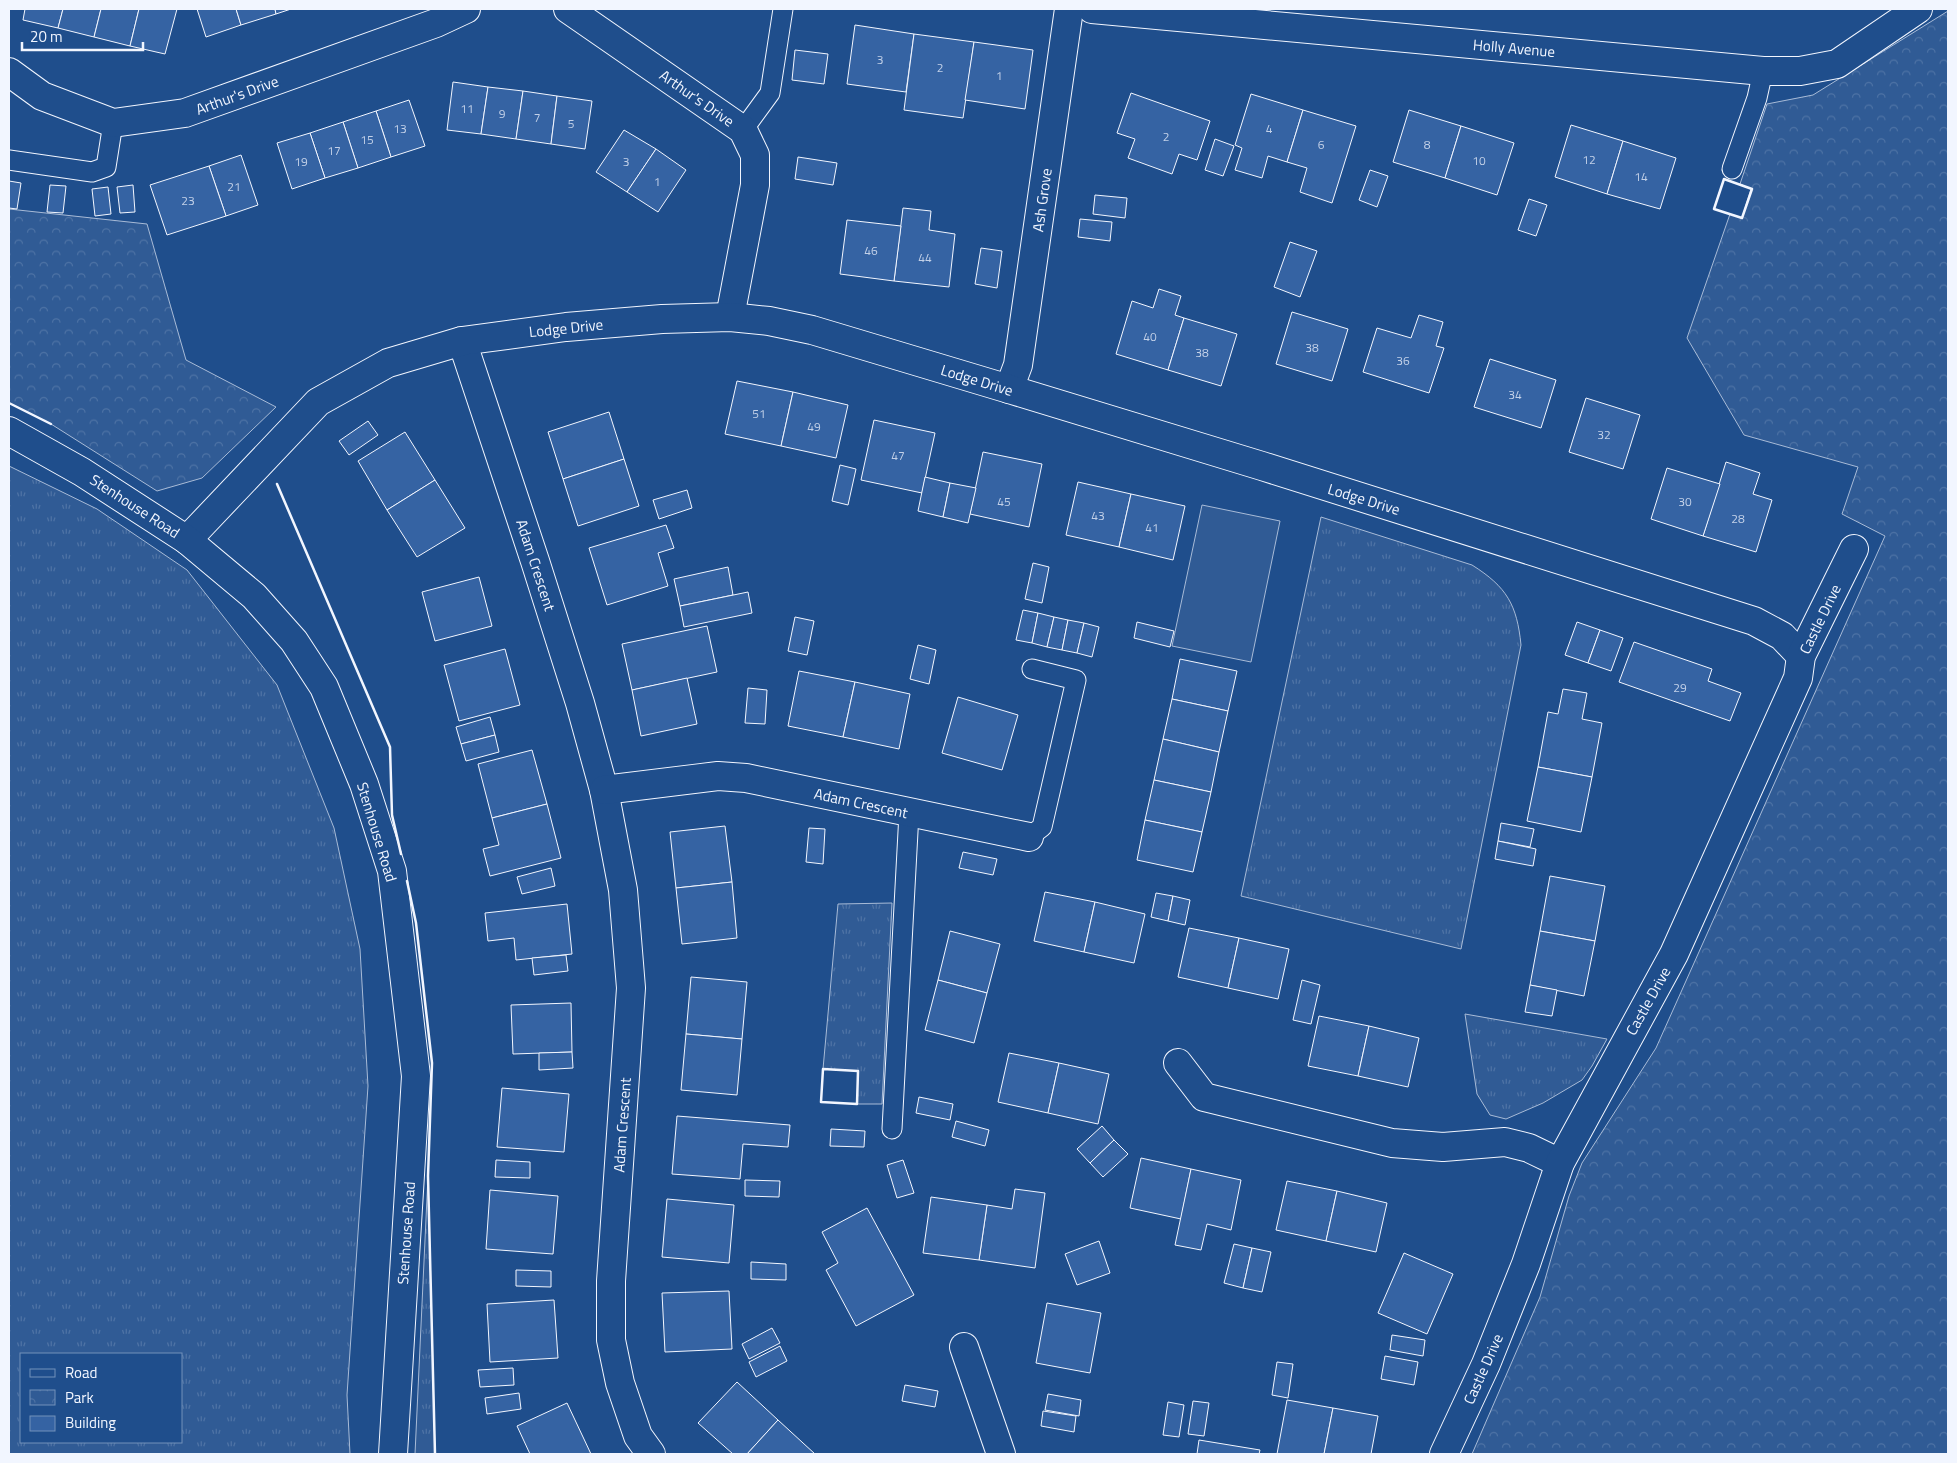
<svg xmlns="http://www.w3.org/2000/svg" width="1957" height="1463" font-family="'Titillium Web',sans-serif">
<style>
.grass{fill:url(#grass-tufts);stroke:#a8bbd7;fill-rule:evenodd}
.park{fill:url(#park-crowns);stroke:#a8bbd7}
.pitch{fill:#305b95;stroke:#a8bbd7}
.building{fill:#3563a3;stroke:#f2f6ff}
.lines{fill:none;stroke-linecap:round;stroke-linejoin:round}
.service-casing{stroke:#f2f6ff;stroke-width:21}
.minor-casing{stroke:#f2f6ff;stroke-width:30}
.tertiary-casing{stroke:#f2f6ff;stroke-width:30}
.service{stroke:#1f4e8c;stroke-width:19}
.minor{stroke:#1f4e8c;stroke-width:28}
.tertiary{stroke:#1f4e8c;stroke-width:28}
.wall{stroke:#f2f6ff;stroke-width:2.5}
.labels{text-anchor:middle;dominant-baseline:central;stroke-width:4;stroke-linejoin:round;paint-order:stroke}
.number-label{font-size:12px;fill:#c3d1e8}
.street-label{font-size:15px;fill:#f2f6ff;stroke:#1f4e8c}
</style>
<defs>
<pattern id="grass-tufts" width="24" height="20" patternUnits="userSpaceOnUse" patternTransform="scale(1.25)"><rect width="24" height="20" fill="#305b95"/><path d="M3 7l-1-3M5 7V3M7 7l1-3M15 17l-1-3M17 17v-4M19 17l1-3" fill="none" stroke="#4e73a5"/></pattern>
<pattern id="park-crowns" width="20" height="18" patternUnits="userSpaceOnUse" patternTransform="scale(1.25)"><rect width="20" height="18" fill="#305b95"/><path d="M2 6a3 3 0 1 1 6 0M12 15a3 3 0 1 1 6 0" fill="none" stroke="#4e73a5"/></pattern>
</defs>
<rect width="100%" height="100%" fill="#1f4e8c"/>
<g class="grass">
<path d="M9,466L97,509L187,570L277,685L334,828L360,949L368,1086L347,1395L350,1454H9ZM21,1354H181V1442H21Z"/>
<path d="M1321,517L1472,565C1507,587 1517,605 1521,645L1461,949L1241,896Z"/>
<polygon points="892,903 882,1104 857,1104 858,1071 823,1069 838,904"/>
<polygon points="1465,1014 1607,1039 1592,1066 1582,1080 1543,1103 1506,1119 1490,1115 1477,1094"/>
<polygon points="428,1176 435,1454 415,1454"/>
</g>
<g class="park">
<polygon points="1948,11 1948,1454 1472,1454 1540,1297 1569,1196 1582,1163 1656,1048 1885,536 1842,514 1858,467 1744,435 1687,338 1730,214 1742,218 1751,189 1740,184 1767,104 1813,95"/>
<polygon points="9,209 147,224 186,360 276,407 202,478 157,491 51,424 9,403"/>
</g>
<polygon class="pitch" points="1202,505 1280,521 1251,662 1172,646"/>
<g class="building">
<polygon points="25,9 63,9 58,28 23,20"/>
<polygon points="63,9 101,9 94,37 58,28"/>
<polygon points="101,9 139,9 130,46 94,37"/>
<polygon points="139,9 177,9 165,54 130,46"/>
<polygon points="197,9 236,9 241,25 206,37"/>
<polygon points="236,9 275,9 276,14 241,25"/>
<polygon points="275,9 291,9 276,14"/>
<polygon points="855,25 914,34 906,92 847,84"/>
<polygon points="914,34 974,42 963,118 904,110"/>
<polygon points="974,42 1033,50 1025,109 965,100"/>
<polygon points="795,50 828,54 824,84 792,80"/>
<polygon points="453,82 488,87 481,134 447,130"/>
<polygon points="488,87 523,91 516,139 481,134"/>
<polygon points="523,91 557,96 551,144 516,139"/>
<polygon points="1131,93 1210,121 1197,160 1179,154 1172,174 1128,158 1135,139 1117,133"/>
<polygon points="1251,94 1303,110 1287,162 1268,156 1262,178 1235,170 1242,148 1235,145"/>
<polygon points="557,96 592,101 585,149 551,144"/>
<polygon points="409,100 425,146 391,157 376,111"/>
<polygon points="1303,110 1356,126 1332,203 1300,192 1307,168 1287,162"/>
<polygon points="1409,110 1461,126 1445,178 1393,162"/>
<polygon points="376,111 391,157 358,168 343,122"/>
<polygon points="343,122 358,168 325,178 310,133"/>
<polygon points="1571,125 1623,141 1607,194 1555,177"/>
<polygon points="1461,126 1514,143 1497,195 1445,178"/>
<polygon points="624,130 656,149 627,192 596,172"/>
<polygon points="310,133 325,178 292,189 277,143"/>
<polygon points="1215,139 1234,146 1223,176 1205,170"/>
<polygon points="1623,141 1676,158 1660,209 1607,194"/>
<polygon points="656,149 686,170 658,212 627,192"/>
<polygon points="241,155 258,205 226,216 209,166"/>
<polygon points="798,157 837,163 833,185 795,179"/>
<polygon points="209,166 226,216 167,235 150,185"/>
<polygon points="1370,170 1388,176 1377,207 1359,200"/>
<polygon points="9,181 21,183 17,209 9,208"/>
<polygon points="50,185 66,186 63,213 47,212"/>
<polygon points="133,185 135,212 120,213 117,187"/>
<polygon points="108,187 111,214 95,216 92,189"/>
<polygon points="1095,195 1127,198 1125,218 1093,214"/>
<polygon points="1529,199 1547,205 1536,236 1518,230"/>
<polygon points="903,208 931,211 929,230 955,234 949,287 894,281"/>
<polygon points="1080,219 1112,222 1110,241 1078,237"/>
<polygon points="847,220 901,226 894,281 840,274"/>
<polygon points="1290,242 1317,251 1300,297 1274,287"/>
<polygon points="981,248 1002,251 997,288 975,284"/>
<polygon points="1159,289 1181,296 1175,315 1184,318 1168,370 1116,354 1132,301 1153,308"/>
<polygon points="1292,312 1348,329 1332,381 1276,364"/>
<polygon points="1419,315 1443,322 1436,346 1444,348 1429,393 1363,372 1377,328 1411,338"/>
<polygon points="1184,318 1237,334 1221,386 1168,370"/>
<polygon points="1490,359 1556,380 1541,428 1474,407"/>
<polygon points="737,381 793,392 781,446 725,434"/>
<polygon points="793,392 848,405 836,458 781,446"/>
<polygon points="1586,398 1640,415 1623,469 1569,452"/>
<polygon points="609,412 624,459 563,479 548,432"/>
<polygon points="874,420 935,433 922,493 861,480"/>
<polygon points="368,421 378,435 349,455 339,441"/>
<polygon points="405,432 435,480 387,510 358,461"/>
<polygon points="983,452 1042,464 1029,527 970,514"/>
<polygon points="624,459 639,506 578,526 563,479"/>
<polygon points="1726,462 1760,473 1753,494 1772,500 1756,552 1703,536"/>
<polygon points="840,465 856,469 848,505 832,501"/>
<polygon points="1667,468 1720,484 1703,536 1651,519"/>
<polygon points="925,477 950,483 943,517 918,511"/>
<polygon points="435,480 465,528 417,557 387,510"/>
<polygon points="1078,482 1131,494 1119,547 1066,535"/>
<polygon points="950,483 976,488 968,523 943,517"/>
<polygon points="687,490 692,508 659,519 653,500"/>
<polygon points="1131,494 1185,506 1173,560 1119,547"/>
<polygon points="666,525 674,548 658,553 668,586 607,605 589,548"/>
<polygon points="1033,563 1049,567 1042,603 1025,599"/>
<polygon points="728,567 733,595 680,606 674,579"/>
<polygon points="479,577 492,626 435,641 422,592"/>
<polygon points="748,592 752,613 684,627 680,606"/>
<polygon points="1023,610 1038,613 1032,643 1016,640"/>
<polygon points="1038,613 1054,617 1047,647 1032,643"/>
<polygon points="795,617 814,621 807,655 788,651"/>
<polygon points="1054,617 1068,620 1062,650 1047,647"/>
<polygon points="1068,620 1084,623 1077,653 1062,650"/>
<polygon points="1137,622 1174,631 1170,647 1134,638"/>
<polygon points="1577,622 1600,630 1588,663 1565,655"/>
<polygon points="1084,623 1099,627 1092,657 1077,653"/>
<polygon points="707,626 717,672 632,690 622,644"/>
<polygon points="1600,630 1623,638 1611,671 1588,663"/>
<polygon points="1634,642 1712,669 1708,681 1741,693 1730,721 1619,682"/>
<polygon points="918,645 936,650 929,684 910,679"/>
<polygon points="505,649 520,705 459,721 444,665"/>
<polygon points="1180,659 1237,671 1228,711 1172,699"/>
<polygon points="799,671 855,682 843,737 788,726"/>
<polygon points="687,678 697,724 641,736 632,690"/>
<polygon points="855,682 910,694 899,749 843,737"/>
<polygon points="748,688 767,690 765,724 745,723"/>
<polygon points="1563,689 1587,693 1582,719 1602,723 1592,777 1538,767 1548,712 1558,714"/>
<polygon points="958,697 1018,715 1002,770 942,753"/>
<polygon points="1172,699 1228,711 1219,752 1163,739"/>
<polygon points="490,717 495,735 461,744 456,727"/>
<polygon points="495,735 499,752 466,761 461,744"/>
<polygon points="1163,739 1219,752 1211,792 1154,780"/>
<polygon points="532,750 547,804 492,818 478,764"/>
<polygon points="1538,767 1592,777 1581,832 1527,821"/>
<polygon points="1154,780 1211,792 1202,832 1145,820"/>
<polygon points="547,804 561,858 490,876 483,849 499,845 492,818"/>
<polygon points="1145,820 1202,832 1193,872 1137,860"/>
<polygon points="1501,823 1534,829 1530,847 1498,841"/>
<polygon points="725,826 732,882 676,888 670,832"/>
<polygon points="809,828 825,829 823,864 806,862"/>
<polygon points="1498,841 1536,849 1533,866 1495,859"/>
<polygon points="963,852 997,859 993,875 959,868"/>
<polygon points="551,868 555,886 522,894 517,877"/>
<polygon points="1550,876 1605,886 1595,941 1540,931"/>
<polygon points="732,882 737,938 682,944 676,888"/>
<polygon points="1045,892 1095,902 1084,952 1034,941"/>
<polygon points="1156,893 1173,896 1168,921 1151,917"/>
<polygon points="1173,896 1190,900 1185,925 1168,921"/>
<polygon points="1095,902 1145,914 1134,963 1084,952"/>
<polygon points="567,904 572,954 516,960 514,938 488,941 485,913"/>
<polygon points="1189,928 1239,938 1228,988 1178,977"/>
<polygon points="950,931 1000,944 987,993 938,980"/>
<polygon points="1540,931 1595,941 1584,996 1530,985"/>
<polygon points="1239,938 1289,949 1278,999 1228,988"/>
<polygon points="566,955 568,971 534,975 532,958"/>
<polygon points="691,977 747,982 742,1039 686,1034"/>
<polygon points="938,980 987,993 974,1043 925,1030"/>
<polygon points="1302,980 1320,985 1311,1024 1293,1020"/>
<polygon points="1530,985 1557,990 1552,1016 1525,1012"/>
<polygon points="571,1003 572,1052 513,1054 511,1005"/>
<polygon points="1319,1016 1369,1026 1358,1076 1308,1066"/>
<polygon points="1369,1026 1419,1038 1408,1087 1358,1076"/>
<polygon points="686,1034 742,1039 737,1095 681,1090"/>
<polygon points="572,1052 573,1068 539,1070 539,1053"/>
<polygon points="1009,1053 1059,1063 1048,1113 998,1102"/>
<polygon points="1059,1063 1109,1074 1098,1124 1048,1113"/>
<polygon points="502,1088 569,1094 564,1152 497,1147"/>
<polygon points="919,1097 953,1104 950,1120 916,1113"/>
<polygon points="677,1116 790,1125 788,1147 743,1144 740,1179 672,1174"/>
<polygon points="956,1121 989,1130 985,1146 952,1137"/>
<polygon points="1102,1126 1114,1140 1090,1163 1077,1149"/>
<polygon points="831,1129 865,1131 864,1147 830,1146"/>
<polygon points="1114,1140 1128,1154 1103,1177 1090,1163"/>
<polygon points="1141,1158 1191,1169 1181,1219 1130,1208"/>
<polygon points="496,1160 530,1162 530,1178 495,1177"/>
<polygon points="903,1160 914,1193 897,1198 887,1165"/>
<polygon points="1191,1169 1241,1180 1231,1230 1207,1224 1201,1250 1175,1245"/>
<polygon points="745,1180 780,1181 779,1197 745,1196"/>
<polygon points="1287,1181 1337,1191 1326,1241 1276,1230"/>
<polygon points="1015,1189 1045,1193 1035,1268 979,1260 987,1205 1012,1209"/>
<polygon points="490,1190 558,1196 553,1254 486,1249"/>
<polygon points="1337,1191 1387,1203 1376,1252 1326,1241"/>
<polygon points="931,1197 987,1205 979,1260 923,1253"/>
<polygon points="667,1199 734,1205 729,1263 662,1257"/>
<polygon points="867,1208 914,1295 856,1326 826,1270 838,1263 822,1232"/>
<polygon points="1099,1241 1110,1273 1077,1285 1065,1254"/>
<polygon points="1234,1244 1252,1248 1243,1288 1224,1283"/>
<polygon points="1252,1248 1271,1252 1262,1292 1243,1288"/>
<polygon points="1404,1253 1453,1274 1427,1334 1378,1313"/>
<polygon points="751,1262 786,1264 786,1280 751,1279"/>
<polygon points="516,1270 551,1271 551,1287 516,1286"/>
<polygon points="729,1291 732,1349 665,1352 662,1293"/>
<polygon points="554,1300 558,1358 490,1362 487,1304"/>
<polygon points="1047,1303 1101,1313 1090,1373 1036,1363"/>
<polygon points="772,1328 780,1343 749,1359 742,1344"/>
<polygon points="1392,1335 1425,1340 1423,1356 1390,1350"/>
<polygon points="780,1346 787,1361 756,1377 749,1362"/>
<polygon points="1385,1356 1418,1362 1414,1385 1381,1379"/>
<polygon points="1277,1362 1293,1364 1288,1398 1272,1395"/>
<polygon points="513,1368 514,1385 480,1387 478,1370"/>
<polygon points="737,1382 778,1420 747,1454 733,1454 698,1423"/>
<polygon points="905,1385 938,1391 935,1407 902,1401"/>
<polygon points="519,1393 521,1409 487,1414 485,1398"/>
<polygon points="1048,1394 1081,1400 1079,1416 1045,1410"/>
<polygon points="1287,1400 1333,1408 1324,1454 1277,1454"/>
<polygon points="1193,1401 1209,1403 1204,1436 1188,1434"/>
<polygon points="1168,1402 1184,1405 1179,1437 1163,1435"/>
<polygon points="567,1403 591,1454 530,1454 517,1426"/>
<polygon points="1333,1408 1378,1416 1371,1454 1324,1454"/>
<polygon points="1043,1411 1076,1416 1074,1432 1041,1426"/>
<polygon points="778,1420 815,1454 747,1454"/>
<polygon points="1199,1440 1260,1450 1259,1454 1197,1454"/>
</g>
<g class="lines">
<defs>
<g id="service">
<polyline points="743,130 770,93 783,9"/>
<polyline points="9,160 92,172 106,167 113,123"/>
<polyline points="1732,169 1757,98 1763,71"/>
<polyline points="1029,837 1042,827 1076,680 1032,669"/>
<polyline points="892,1129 909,813"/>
</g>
<g id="minor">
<polyline points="568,9 743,130 755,155 755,185 730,317"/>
<polyline points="1092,9 1763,71 1800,71 1837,64 1918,9"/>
<polyline points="9,72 42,96 113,123 185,113 436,23 466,9"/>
<polyline points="462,341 535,561 580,703 604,790 623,890 631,988 611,1281 611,1340 620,1383 638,1436 651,1454"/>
<polyline points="1009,389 1018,365 1069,9"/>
<polyline points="187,540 318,402 388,363 462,341 566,327 662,319 730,317 769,321 812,330 1009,389 1262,466 1754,621 1782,636 1801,656"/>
<polyline points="604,790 718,776 746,778 1029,837"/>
<polyline points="1178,1063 1204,1097 1392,1143 1443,1147 1505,1142 1529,1148 1560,1163"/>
<polyline points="964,1347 1001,1454"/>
<polyline points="1444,1454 1486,1364 1526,1264 1560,1163 1674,954 1798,678 1801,656 1854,549"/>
</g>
<polyline id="tertiary" points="9,431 82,472 187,540 254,596 294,641 324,687 364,784 392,871 416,1076 393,1454"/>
</defs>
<use href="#service" class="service-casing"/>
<use href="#minor" class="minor-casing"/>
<use href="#tertiary" class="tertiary-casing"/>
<use href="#service" class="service"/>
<use href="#minor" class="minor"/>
<use href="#tertiary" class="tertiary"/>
<g class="wall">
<polygon points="1724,179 1752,189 1742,218 1714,209"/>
<polyline points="9,403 51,424"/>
<polyline points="277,484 390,747 392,815 401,854"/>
<polyline points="407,881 416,923 432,1063 428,1176 435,1454"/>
<polygon points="823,1069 858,1071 857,1104 821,1102"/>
</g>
</g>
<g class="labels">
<g class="number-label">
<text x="880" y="59">3</text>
<text x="940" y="67">2</text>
<text x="999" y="75">1</text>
<text x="467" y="108">11</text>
<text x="502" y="113">9</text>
<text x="537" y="117">7</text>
<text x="571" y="123">5</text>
<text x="400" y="128">13</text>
<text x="1269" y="128">4</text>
<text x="1166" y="136">2</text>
<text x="367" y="139">15</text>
<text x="1321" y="144">6</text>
<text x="1427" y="144">8</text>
<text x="334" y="150">17</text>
<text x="1589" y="159">12</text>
<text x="1479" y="160">10</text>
<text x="301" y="161">19</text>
<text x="626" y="161">3</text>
<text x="1641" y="176">14</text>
<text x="657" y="181">1</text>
<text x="234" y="186">21</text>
<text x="188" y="200">23</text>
<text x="871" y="250">46</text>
<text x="925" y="257">44</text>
<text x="1150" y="336">40</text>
<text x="1312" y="347">38</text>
<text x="1202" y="352">38</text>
<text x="1403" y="360">36</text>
<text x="1515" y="394">34</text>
<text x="759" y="413">51</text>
<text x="814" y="426">49</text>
<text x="1604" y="434">32</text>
<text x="898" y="455">47</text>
<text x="1004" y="501">45</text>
<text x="1685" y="501">30</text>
<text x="1098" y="515">43</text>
<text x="1738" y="518">28</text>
<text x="1152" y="527">41</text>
<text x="1680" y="687">29</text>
</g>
<g class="street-label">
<text transform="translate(1514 48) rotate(5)">Holly Avenue</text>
<text transform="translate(237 95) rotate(-20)">Arthur's Drive</text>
<text transform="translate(697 98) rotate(35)">Arthur's Drive</text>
<text transform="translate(1042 200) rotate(-82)">Ash Grove</text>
<text transform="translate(566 328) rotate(-6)">Lodge Drive</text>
<text transform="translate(977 380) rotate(17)">Lodge Drive</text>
<text transform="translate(1364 499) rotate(17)">Lodge Drive</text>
<text transform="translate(135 506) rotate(33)">Stenhouse Road</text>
<text transform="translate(536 565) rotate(72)">Adam Crescent</text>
<text transform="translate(1820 619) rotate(-64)">Castle Drive</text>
<text transform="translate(861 803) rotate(12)">Adam Crescent</text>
<text transform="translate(377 832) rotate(73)">Stenhouse Road</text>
<text transform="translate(1648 1001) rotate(-61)">Castle Drive</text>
<text transform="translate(622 1125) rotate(-86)">Adam Crescent</text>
<text transform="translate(406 1233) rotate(-86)">Stenhouse Road</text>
<text transform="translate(1483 1369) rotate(-66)">Castle Drive</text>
</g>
</g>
<rect width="1957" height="1463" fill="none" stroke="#f2f6ff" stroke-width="20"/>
<rect x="20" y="1353" width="162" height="90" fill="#1f4e8c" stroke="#7391ba"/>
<rect x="30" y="1369" width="25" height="8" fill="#1f4e8c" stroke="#7391ba"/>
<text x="65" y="1378" font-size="15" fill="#f2f6ff">Road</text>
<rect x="30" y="1390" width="25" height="15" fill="url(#park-crowns)" stroke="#7391ba"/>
<text x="65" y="1403" font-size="15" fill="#f2f6ff">Park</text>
<rect x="30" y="1416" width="25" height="15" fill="#3563a3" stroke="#7391ba"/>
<text x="65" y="1428" font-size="15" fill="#f2f6ff">Building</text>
<path d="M22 42v8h121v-8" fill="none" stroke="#f2f6ff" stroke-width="2.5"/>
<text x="30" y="42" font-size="15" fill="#f2f6ff" stroke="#1f4e8c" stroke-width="4" paint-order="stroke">20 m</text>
</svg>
